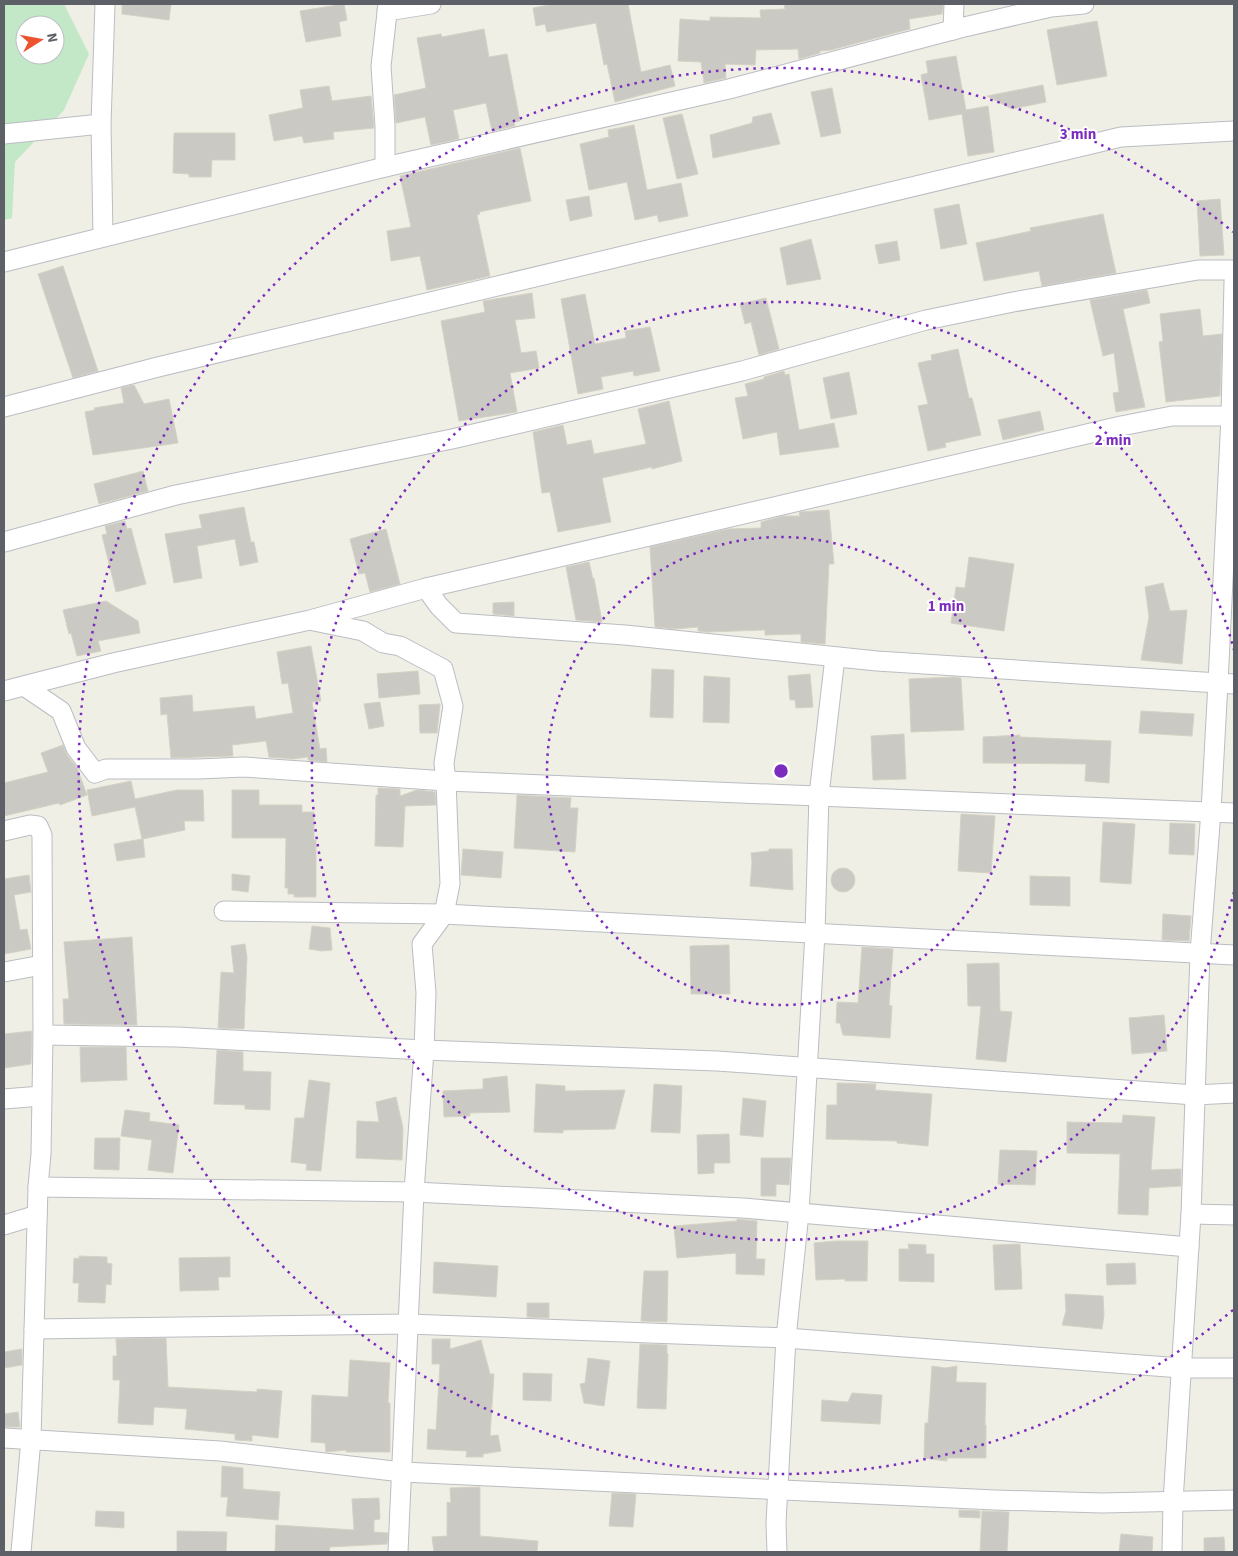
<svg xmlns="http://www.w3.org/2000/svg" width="1238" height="1556" font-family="'Source Sans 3',sans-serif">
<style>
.green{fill:#c2e8c7;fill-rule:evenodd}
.building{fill:#cbc9c3;stroke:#d5d2c4}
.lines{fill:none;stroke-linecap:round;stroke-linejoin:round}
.street-casing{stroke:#babdc2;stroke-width:21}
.street{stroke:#fff;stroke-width:19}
.ring{fill:none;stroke:#7b2cbf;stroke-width:2.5;stroke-dasharray:2.5 5}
.centre{fill:#7b2cbf;stroke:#fff;stroke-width:2.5}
.ring-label{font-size:15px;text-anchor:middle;font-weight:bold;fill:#7b2cbf;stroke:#fff;stroke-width:4;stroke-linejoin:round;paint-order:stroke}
</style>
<rect width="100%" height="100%" fill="#f0efe6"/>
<path class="green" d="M4,4H64L89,54L64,110L15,162L12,218L4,220ZM25,25H55V55H25Z"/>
<g class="building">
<polygon points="122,4 171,4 169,20 122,14"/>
<polygon points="344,4 347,20 339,22 341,36 306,42 300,11"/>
<polygon points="554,4 628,4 641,72 670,65 675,86 615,102 607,64 604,65 596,23 547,32 545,24 536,26 533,8"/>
<polygon points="784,4 943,4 942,14 909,19 910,29 831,50 820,51 820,53 799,59 798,49 756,50 755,65 725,64 726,78 704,83 701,62 678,61 680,19 710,21 710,17 761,18 760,10 785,9"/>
<polygon points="1097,21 1107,76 1057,85 1047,30"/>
<polygon points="484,29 489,57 507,54 520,121 514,122 515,126 492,131 486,103 453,110 459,139 431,145 425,117 396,123 394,95 426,88 417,38 441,34 442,37"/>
<polygon points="956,56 966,110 988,106 994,152 968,156 962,114 929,120 921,75 928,73 926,61"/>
<polygon points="1043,85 1046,102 1012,109 987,96"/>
<polygon points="329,86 332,101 371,96 374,128 333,132 334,139 304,143 302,136 274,141 269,115 303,108 300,90"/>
<polygon points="832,88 841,133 821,137 811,92"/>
<polygon points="771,113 780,144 713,158 710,135 752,123 753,117"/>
<polygon points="682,114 698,174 677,179 663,118"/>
<polygon points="634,125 647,190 681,183 688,216 659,222 657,215 635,220 627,182 589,190 580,144 609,137 608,130"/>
<polygon points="174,133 235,133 235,160 212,160 211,177 189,177 189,174 173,173"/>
<polygon points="520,148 531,201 479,212 480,214 477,215 490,276 427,290 420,256 391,261 387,231 411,227 400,176"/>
<polygon points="589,196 592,216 570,221 566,200"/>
<polygon points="1220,199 1224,255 1200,256 1197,201"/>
<polygon points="959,204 967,244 941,249 934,209"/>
<polygon points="1103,214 1116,273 1042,286 1039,271 984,281 976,243 1031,231 1030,228"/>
<polygon points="811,239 821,279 787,285 780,248"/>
<polygon points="897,241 900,260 879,264 875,245"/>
<polygon points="63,266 98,371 73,378 38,274"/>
<polygon points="1147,290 1150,303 1123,309 1145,407 1116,412 1113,393 1119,392 1114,353 1103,356 1090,300"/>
<polygon points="532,293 535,318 515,320 521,353 536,351 539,368 510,373 517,412 459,421 441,321 485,312 483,301"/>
<polygon points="585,294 595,344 626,338 625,331 650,327 660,371 634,376 633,371 601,377 603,389 578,394 561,299"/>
<polygon points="766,298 779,349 759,355 751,322 745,324 740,304"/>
<polygon points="1200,309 1203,336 1222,334 1220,396 1166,402 1159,342 1163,341 1160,314"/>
<polygon points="958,349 969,398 972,398 981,435 945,443 946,447 928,451 918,406 928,404 918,363 932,360 931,355"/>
<polygon points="784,371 785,375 789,374 799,430 834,423 839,447 780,455 777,432 743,439 735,398 748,396 745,384 764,379 764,377"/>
<polygon points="849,372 857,414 831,419 823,378"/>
<polygon points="134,385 144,404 169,399 178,443 93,455 85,412 95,410 94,408 124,403 121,388"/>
<polygon points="669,401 682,461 652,469 652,467 602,478 611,522 558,532 550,492 542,493 533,432 563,425 567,445 591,440 594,454 646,444 638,409"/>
<polygon points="1040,411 1044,430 1003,440 998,420"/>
<polygon points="143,471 148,491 99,504 94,484"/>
<polygon points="244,507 251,542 254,542 258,562 240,566 235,539 197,546 202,578 174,583 165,534 202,528 199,515"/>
<polygon points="829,510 834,564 829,564 825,644 801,642 801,634 765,635 765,630 707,632 698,631 698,627 675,629 655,627 650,547 728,529 761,528 761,522 783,516 800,516 799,513 800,512"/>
<polygon points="125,521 127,529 131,528 146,584 116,592 102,535 107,534 105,526"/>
<polygon points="386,529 400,584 370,592 365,573 359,574 350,539"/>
<polygon points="969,557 1014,564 1004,631 951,623 956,587 965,588"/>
<polygon points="589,562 593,579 594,578 602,622 576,620 566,567"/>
<polygon points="1163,583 1170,611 1187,610 1182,664 1141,660 1149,617 1145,587"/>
<polygon points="106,601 138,621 140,633 98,641 101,651 77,656 71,633 69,634 63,610"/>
<polygon points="514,602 514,616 493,614 493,603"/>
<polygon points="311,646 321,701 312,702 320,749 326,748 327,762 308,760 308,757 293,759 269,757 266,741 232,745 233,756 171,758 167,714 161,715 160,698 192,695 193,712 254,706 256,719 293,713 288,683 282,684 277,652"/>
<polygon points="652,669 674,670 673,718 650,717"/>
<polygon points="418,671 420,694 379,698 377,674"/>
<polygon points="810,674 813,707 796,708 795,700 790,700 788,676"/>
<polygon points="704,676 730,678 729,723 703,722"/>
<polygon points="955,677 961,678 964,730 911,732 909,679"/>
<polygon points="380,702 384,726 369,729 364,704"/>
<polygon points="440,704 437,733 420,733 419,705"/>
<polygon points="1141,711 1194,714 1192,736 1139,733"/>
<polygon points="904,734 906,779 873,780 871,736"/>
<polygon points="1020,735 1020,737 1111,741 1109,783 1085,781 1086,764 983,763 983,737"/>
<polygon points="63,745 67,755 77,768 87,795 60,805 59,803 4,816 4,783 48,772 41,753"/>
<polygon points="131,781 135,799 177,790 203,790 204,821 184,821 185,830 143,839 145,857 117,861 114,844 142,839 135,807 92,816 87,790"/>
<polygon points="378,788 400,789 400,796 417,790 435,792 436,805 405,806 403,847 375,846 376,795 378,795"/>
<polygon points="232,790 259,790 259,805 302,805 302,812 314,812 314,840 316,840 316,897 294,897 294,894 288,894 288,888 285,888 286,838 232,838"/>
<polygon points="517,795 571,798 570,808 578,808 575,852 514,848"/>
<polygon points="961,814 995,816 991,873 958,871"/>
<polygon points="1103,822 1135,824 1131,884 1100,882"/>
<polygon points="1170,823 1195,824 1194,855 1169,854"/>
<polygon points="463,849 503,852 501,878 461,875"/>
<polygon points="769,849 792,849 793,890 750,886 752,862 751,853 769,851"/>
<circle cx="843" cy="880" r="12"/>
<polygon points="232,874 250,876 248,892 232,890"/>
<polygon points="29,875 31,892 14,895 20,930 27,929 31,949 4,954 4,879"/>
<polygon points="1030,876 1070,877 1070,906 1030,905"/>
<polygon points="1163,914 1191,916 1189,941 1162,940"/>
<polygon points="312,926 330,928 332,950 322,951 309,949"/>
<polygon points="132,937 137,1025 64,1024 63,999 69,999 64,942"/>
<polygon points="245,944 247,957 244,1029 218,1028 221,972 234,973 231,946"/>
<polygon points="729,945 730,994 691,994 690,946"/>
<polygon points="862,947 893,949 889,1005 892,1006 890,1038 843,1035 840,1023 836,1023 837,1002 858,1003"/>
<polygon points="999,963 1000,1011 1012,1012 1006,1062 976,1059 981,1006 968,1006 967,964"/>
<polygon points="1164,1015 1167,1051 1132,1054 1129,1018"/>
<polygon points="32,1031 31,1064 4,1068 4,1034"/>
<polygon points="80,1047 126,1047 127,1080 81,1082"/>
<polygon points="217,1050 243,1052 243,1071 271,1072 270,1110 245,1109 245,1105 214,1104"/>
<polygon points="507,1076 510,1112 470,1113 470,1116 444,1117 443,1091 483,1089 483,1079"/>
<polygon points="309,1080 330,1083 321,1171 306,1170 307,1164 291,1162 295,1118 304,1118"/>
<polygon points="837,1083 876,1084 875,1090 932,1094 928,1146 897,1143 897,1141 826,1139 827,1105 837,1105"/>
<polygon points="536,1084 565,1086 565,1091 625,1090 615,1129 563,1130 563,1133 534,1132"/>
<polygon points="654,1084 682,1086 680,1133 651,1132"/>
<polygon points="396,1097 403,1128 402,1160 356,1158 357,1121 379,1122 376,1102"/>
<polygon points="743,1098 766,1101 763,1137 740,1135"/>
<polygon points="125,1110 150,1113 149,1121 179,1125 173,1173 148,1170 152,1140 121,1136"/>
<polygon points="1123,1115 1155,1117 1151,1170 1181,1169 1181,1186 1149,1188 1148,1215 1118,1214 1120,1154 1067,1153 1067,1122 1122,1123"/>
<polygon points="729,1134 730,1163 714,1163 714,1173 698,1174 697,1135"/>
<polygon points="95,1138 120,1138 119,1170 94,1169"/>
<polygon points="1000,1150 1037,1151 1035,1185 998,1184"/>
<polygon points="761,1158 791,1158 789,1185 776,1184 776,1196 761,1196"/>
<polygon points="737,1219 757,1221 756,1259 765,1259 764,1275 736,1274 736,1253 677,1258 674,1226 737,1221"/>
<polygon points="835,1241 868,1241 867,1281 845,1281 845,1279 816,1280 814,1243"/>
<polygon points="908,1244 926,1245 926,1254 934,1254 934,1282 899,1281 899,1249 909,1249"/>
<polygon points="1020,1244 1022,1289 995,1290 993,1245"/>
<polygon points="79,1256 107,1257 107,1263 112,1264 111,1285 106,1284 105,1303 78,1302 79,1283 73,1283 74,1258 79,1259"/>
<polygon points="230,1257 230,1277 218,1277 219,1290 180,1291 179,1258"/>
<polygon points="434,1262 498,1266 496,1297 433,1293"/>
<polygon points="1135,1263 1136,1284 1107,1285 1106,1264"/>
<polygon points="644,1271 668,1271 667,1322 641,1321"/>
<polygon points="1065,1294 1103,1296 1104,1315 1102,1329 1062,1325 1066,1311"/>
<polygon points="527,1303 549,1303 549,1318 527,1317"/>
<polygon points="166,1338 168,1387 257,1392 257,1389 282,1391 278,1438 252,1435 252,1441 235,1440 235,1434 185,1429 187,1409 154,1407 153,1425 118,1423 120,1380 113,1380 113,1356 117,1356 116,1339"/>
<polygon points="432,1339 450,1339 450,1349 481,1340 490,1374 494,1374 490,1436 498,1435 501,1451 483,1454 483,1457 466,1457 467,1451 427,1449 428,1429 436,1430 440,1364 432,1364"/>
<polygon points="640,1344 667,1345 667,1354 668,1354 666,1409 637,1408"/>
<polygon points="22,1349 22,1365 4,1368 4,1352"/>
<polygon points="588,1358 610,1361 604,1406 584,1403 580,1384 585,1383"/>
<polygon points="350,1360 390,1363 388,1403 390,1403 390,1452 346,1452 346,1450 326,1452 325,1443 311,1442 312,1395 348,1397"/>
<polygon points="932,1366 945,1368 957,1366 956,1382 986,1383 985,1425 986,1425 986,1458 947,1458 947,1461 924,1458 925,1423 928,1423"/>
<polygon points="523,1373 552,1374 551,1401 523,1400"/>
<polygon points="852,1393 882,1395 880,1424 821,1421 822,1400 848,1402"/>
<polygon points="18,1412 20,1427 4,1427 4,1414"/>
<polygon points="222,1466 243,1468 243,1489 280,1492 278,1520 226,1516 228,1497 221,1497"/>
<polygon points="480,1487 480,1536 538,1541 537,1552 434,1552 432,1537 447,1536 447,1502 451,1503 450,1488"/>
<polygon points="612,1493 636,1494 633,1527 609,1526"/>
<polygon points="379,1498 380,1519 374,1520 374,1532 388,1533 387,1544 330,1547 329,1552 275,1552 276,1525 354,1530 352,1499"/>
<polygon points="959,1510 980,1511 980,1518 959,1517"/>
<polygon points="96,1511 124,1512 124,1528 95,1526"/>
<polygon points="982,1511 1009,1512 1007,1552 980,1552"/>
<polygon points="177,1531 227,1532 226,1552 177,1552"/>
<polygon points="1121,1534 1153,1537 1152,1552 1119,1552"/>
<polygon points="1224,1537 1225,1552 1204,1552 1204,1538"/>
</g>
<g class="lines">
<defs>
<g id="street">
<polyline points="387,11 431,4"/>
<polyline points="953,30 954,4"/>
<polyline points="4,134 101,124"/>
<polyline points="385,167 385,126 381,66 388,4"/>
<polyline points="103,236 101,124 105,4"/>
<polyline points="4,262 385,167 729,89 960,28 1051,7 1084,4"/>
<polyline points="4,407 158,367 1121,137 1234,131"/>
<polyline points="4,542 176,495 452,439 742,371 926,320 1013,302 1198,270 1234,270"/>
<polyline points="426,588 439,606 456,623 625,635 877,661 1234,684"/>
<polyline points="314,621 363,631 383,643 400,646 443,669 453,706 444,763 446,781 450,884 444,914 422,944 426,993 424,1050 414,1192 398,1552"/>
<polyline points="24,686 61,711 76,748 95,773 106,769 198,769 244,767 446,781 1234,813"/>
<polyline points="4,691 113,663 310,620 426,588 1121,426 1172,416 1234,416"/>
<polyline points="4,831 30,825 38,826 42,835 43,1035 41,1154 38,1187 31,1439 21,1552"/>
<polyline points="224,911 444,914 1234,955"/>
<polyline points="4,972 42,965"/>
<polyline points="43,1035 177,1037 424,1050 717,1061 1195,1095 1234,1093"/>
<polyline points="4,1099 41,1096"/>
<polyline points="38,1187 414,1192 743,1208 1189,1247"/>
<polyline points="1191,1214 1234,1215"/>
<polyline points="4,1225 37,1215"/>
<polyline points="34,1329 408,1324 786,1338 1181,1368 1234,1368"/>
<polyline points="4,1438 220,1451 402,1472 995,1500 1102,1503 1234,1500"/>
<polyline points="777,1552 776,1523 786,1338 799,1213 815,933 819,795 835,657"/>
<polyline points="1172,1552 1173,1502 1191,1214 1200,953 1211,811 1218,683 1231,416 1234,281"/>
</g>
</defs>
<use href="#street" class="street-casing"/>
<use href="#street" class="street"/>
</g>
<g class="ring">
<circle cx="781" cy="771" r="234"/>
<path d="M1234 892A469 469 0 1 1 1234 650"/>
<path d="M1233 1310A703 703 0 1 1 1233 232"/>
</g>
<circle cx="781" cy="771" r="8" class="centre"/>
<g class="ring-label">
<text x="1078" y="139">3 min</text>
<text x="1113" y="445">2 min</text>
<text x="946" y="611">1 min</text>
</g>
<rect width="1238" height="1556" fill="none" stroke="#5d6067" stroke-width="10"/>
<g transform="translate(40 40) rotate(79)"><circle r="24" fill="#ffffff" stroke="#bebfc2"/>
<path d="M0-4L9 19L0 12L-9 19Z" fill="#ec5430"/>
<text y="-8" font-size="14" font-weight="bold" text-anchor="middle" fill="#5d6067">N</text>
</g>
</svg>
